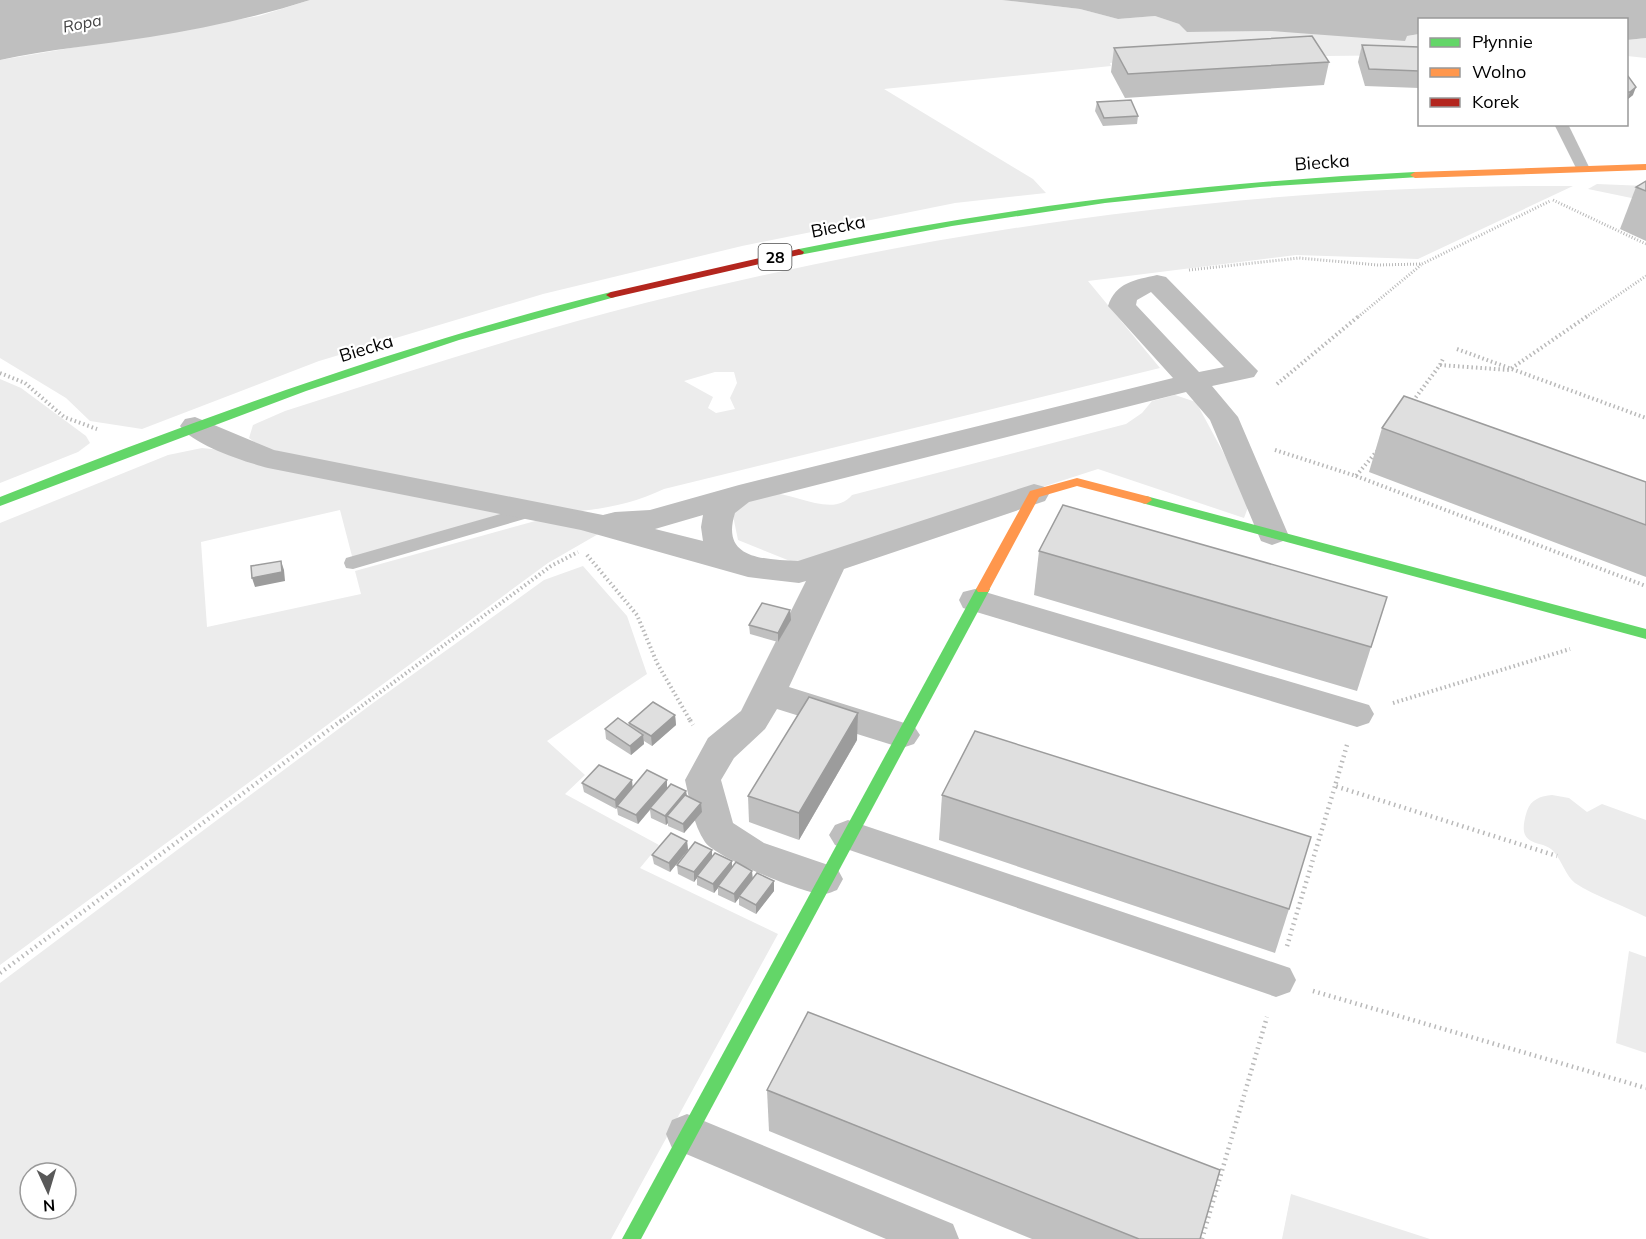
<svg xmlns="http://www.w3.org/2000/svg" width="1646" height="1239" font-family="Mulish,sans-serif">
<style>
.green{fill:#ececec;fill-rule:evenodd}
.water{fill:#bfbfbf}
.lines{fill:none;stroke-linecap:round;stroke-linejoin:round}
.path-far2{stroke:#b9b9b9;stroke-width:3;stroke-dasharray:1 2;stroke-linecap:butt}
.path-far1{stroke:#b9b9b9;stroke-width:4;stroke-dasharray:1.5 3;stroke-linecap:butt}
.path{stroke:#b9b9b9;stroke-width:4.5;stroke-dasharray:1.5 4;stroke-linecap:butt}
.lane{fill:#bebebe;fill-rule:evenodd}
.street{fill:#bebebe;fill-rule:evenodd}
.fast{fill:#63d668;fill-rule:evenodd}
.slow{fill:#ff974d;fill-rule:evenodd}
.jam{fill:#b3261e;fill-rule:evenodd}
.wall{fill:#c0c0c0}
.shaded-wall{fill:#9c9c9c}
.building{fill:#dfdfdf;stroke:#9c9c9c;stroke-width:1.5}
.labels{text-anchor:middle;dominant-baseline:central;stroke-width:4.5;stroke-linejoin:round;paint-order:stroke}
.far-water-label{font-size:16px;font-style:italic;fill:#444;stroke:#fff}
.shield{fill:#fff;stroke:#4c4c4c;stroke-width:1.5}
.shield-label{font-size:16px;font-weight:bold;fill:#000}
.street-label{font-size:18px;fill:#000;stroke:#fff}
</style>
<rect width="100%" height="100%" fill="#fff"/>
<g class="green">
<polygon points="310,0 1002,0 1080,9 1118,19 1155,16 1179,24 1188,32 1271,31 1407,36 1420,34 1419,55 1326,56 1317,49 1110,63 1111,66 884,89 1033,179 1046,193 955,203 742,246 543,294 319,361 142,429 90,421 66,398 0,358 0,60 259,16"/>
<polygon points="1646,38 1646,58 1627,56 1627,40"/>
<polygon points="1597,184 1646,186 1646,201 1588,189"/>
<path d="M1573,186L1418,259L1296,255L1088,281L1160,368L664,489C637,502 609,508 580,511L340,466L261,447L249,438L253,425L285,411C405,372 524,334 645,303C948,227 1261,184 1573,186ZM715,372H734L737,383L730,398L735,409L716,413L708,408L713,397L684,381Z"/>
<polygon points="0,379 21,388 86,436 90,443 78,452 0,483"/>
<path d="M1175,395L1196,402L1250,502L1244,518L1098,469L800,565L738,540L732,511C736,507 740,501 745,498C779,477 828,524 852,495L1126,424L1142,413L1152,401Z"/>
<polygon points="202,448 221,450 514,513 353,560 340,510 201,542 207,627 361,594 355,571 539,520 600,533 548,563 0,965 0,523 168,455"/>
<path d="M583,566L627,616L647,674L547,741L585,775L565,794L659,845L640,868L778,934L611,1239H0V983L373,703L544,580ZM30,1173H66V1209H30Z"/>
<path d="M1552,795L1569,798L1587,812L1602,804L1646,820V917C1625,906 1594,896 1575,883C1566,876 1562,861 1554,852C1543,838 1514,851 1527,811C1531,799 1541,796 1552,795Z"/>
<polygon points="1629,951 1646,957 1646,1053 1616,1043"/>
<polygon points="1291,1194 1430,1239 1282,1239"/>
</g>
<g class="water">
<path d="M0,0H310C257,17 204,28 150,37C100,45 49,49 0,60Z"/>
<polygon points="1002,0 1646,0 1646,38 1627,40 1626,20 1420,20 1419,34 1407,36 1405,41 1271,31 1187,32 1179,24 1155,16 1118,19 1080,9"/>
</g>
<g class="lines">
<g class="path-far2">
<polyline points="1553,200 1646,244"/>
<polyline points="1189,270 1299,258 1378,265 1422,264 1550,201"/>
<polyline points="1358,317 1421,265"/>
<polyline points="1586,317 1646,276"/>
</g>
<g class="path-far1">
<polyline points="1457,349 1646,418"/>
<polyline points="1440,365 1443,359"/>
<polyline points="0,373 25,383 64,417 97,429"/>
<polyline points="1277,384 1360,315"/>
<polyline points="1413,401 1440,365 1509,370 1589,315"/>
<polyline points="1275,450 1356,476 1377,451"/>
<polyline points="1356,476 1646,586"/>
<polyline points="587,555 637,615 657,663 691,722"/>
<polyline points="1393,703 1570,649"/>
<polyline points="340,722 551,566 578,552"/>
</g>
<g class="path">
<polyline points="690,720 693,725"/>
<polyline points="1347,745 1335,786 1557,856"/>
<polyline points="1287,946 1335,786"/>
<polyline points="0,973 342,720"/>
<polyline points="1313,991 1646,1088"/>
<polyline points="1202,1239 1267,1017"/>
</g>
<g class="lane">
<polygon points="1554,124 1568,124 1590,169 1588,172 1578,172"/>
<polygon points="532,505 538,507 541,511 538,515 353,569 346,568 344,563 346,558"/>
</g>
<g class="street">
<path d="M1157,275L1166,277L1258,371L1254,377L1212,386L1238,417L1288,534L1283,541L1272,545L1261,541L1210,420L1186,392L749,502L735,513C720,560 765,559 798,561L1034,484L1045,487L1049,494L1045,501L844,569L789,687L914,726L920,735L914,744L902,748L777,709L765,729L734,758L721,780L733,823L764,843L837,868L843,879L837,890C834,891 828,894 824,894C806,895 715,857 705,842C693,824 690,801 685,780L708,738L741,711L806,581L799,583L748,577L581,530L268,468C245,462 193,445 180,426L185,419L195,417L274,450L603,515L615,512L650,510L739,485L1173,378L1108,306C1116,282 1135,280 1157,275ZM1151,292L1224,367L1199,372L1136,305L1137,300ZM703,515L701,527L703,541L655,529Z"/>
<polygon points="975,589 1369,705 1374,714 1369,723 1357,727 963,608 959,600 963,592"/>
<polygon points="848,820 1290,968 1296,980 1290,992 1276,997 835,845 829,835 835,825"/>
<polygon points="687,1114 953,1224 959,1239 886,1239 672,1148 666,1134 672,1120"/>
</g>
<g class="fast">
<path d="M1415,172L1420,175L1419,177L1260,187L1105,203L952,226L799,255L794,252L799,249C1003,207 1207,182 1415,172Z"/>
<path d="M611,292L616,295L615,297L459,340L306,391L0,506V497C200,418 402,344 611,292Z"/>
<polygon points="1146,496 1646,629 1646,639 1142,503 1140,500 1142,497"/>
<polygon points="983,584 990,589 641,1239 622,1239 976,589"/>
</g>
<g class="slow">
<polygon points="1646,164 1646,170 1415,178 1410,175 1415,172"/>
<polygon points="1077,478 1150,497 1152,500 1146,504 1077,486 1039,497 988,592 978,592 976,589 1030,491"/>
</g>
<polygon class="jam" points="799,249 804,252 803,254 611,298 606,295 611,292"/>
</g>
<g class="wall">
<polygon points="1362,45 1419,47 1419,88 1365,86 1358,62"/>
<polygon points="1114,48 1329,62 1324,85 1125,98 1111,72"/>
<polygon points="1626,75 1633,95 1626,100"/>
<polygon points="1097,102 1138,116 1137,124 1103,126 1095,111"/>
<polygon points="1646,181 1646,241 1620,229 1636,187"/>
<polygon points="1382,428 1646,482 1646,577 1369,472"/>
<polygon points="1039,551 1387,597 1357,691 1034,595"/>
<polygon points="791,620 778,642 750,634 749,625"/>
<polygon points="675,715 676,725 652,746 644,741 644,744 631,755 606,739 605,729 629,726 629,723"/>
<polygon points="857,740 799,840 749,822 748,796"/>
<polygon points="582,783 633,787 667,788 686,791 687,795 702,812 684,833 668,826 668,823 666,825 651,818 650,810 638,824 618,815 617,808 616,809 584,792"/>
<polygon points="942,795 1289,909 1275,953 939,840"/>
<polygon points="687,841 688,850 670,872 654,864 652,855"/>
<polygon points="712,850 712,856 753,878 774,891 756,914 739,905 739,898 735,903 718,895 718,888 714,893 697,885 697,878 694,882 678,874 677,865"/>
<polygon points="767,1090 1200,1239 1032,1239 769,1131"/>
</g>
<g class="shaded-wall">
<polygon points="1636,87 1633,95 1627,100 1630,92"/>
<polygon points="281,561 284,570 285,581 255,587 252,578"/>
<polygon points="790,610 791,620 778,642 778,633"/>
<polygon points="858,713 857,740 799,840 799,813"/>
<polygon points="675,715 676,725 652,746 651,736"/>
<polygon points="643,735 644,744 631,755 630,746"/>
<polygon points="632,780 633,790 617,806 616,809 615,800"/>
<polygon points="667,780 667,789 638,824 636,815"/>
<polygon points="686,791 687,800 667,816 668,823 666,825 665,816"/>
<polygon points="701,803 702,812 684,833 683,824"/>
<polygon points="687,841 688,850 670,872 669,863"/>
<polygon points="712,850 712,859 697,876 697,878 694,882 694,872"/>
<polygon points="732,861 732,870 718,886 718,888 714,893 713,884"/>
<polygon points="752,871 753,880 739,896 739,898 735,903 734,894"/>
<polygon points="774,881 774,891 756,914 756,905"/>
</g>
<g class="building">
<polygon points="1312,36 1329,62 1128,74 1114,48"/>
<polygon points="1362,45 1419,47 1419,71 1369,69"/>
<polygon points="1626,75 1628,76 1636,87 1630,92 1626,92"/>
<polygon points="1131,100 1138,116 1104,118 1097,102"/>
<polygon points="1646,181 1646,191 1636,187"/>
<polygon points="1404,396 1646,482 1646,525 1382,428"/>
<polygon points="1063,505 1387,597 1371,647 1039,551"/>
<polygon points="281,561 282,572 252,578 251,566"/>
<polygon points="762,603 790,610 778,633 749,625"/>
<polygon points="809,697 858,713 799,813 748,796"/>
<polygon points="653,702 675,715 651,736 629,723"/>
<polygon points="618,718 643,735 630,746 605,729"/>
<polygon points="975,731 1311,837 1289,909 942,795"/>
<polygon points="599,765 632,780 615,800 582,783"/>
<polygon points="647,770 667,780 636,815 617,806"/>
<polygon points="671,784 686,791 665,816 650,808"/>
<polygon points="685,795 701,803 683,824 667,816"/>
<polygon points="671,833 687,841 669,863 652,855"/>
<polygon points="695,842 712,850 694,872 677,865"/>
<polygon points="715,853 732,861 713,884 697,876"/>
<polygon points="736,862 752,871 734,894 718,886"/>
<polygon points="757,873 774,881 756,905 739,896"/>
<polygon points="808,1012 1220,1170 1200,1239 1139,1239 767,1090"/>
</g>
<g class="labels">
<g class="far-water-label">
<text transform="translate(82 23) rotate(-11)">Ropa</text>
</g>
<rect class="shield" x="758.5" y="244" width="33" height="26" rx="4.5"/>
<g class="shield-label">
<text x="775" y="257">28</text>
</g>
<g class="street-label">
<text transform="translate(1322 162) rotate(-4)">Biecka</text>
<text transform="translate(838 226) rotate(-11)">Biecka</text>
<text transform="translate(366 348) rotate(-17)">Biecka</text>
</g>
</g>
<rect x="1418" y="18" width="210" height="108" fill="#ffffff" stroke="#999999" stroke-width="1.5"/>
<rect x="1430" y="38" width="30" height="9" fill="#63d668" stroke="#999999" stroke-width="1.5"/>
<text x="1472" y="48" font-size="18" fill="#000000">Płynnie</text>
<rect x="1430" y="68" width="30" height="9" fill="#ff974d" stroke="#999999" stroke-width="1.5"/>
<text x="1472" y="78" font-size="18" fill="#000000">Wolno</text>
<rect x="1430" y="98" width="30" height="9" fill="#b3261e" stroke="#999999" stroke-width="1.5"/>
<text x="1472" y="108" font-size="18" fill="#000000">Korek</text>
<g transform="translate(48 1191) rotate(176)"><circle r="28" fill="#ffffff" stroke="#999999" stroke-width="1.5"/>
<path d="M0-4.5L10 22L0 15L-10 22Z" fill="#595959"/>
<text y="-9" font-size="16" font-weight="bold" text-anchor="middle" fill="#000000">N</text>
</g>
</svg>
